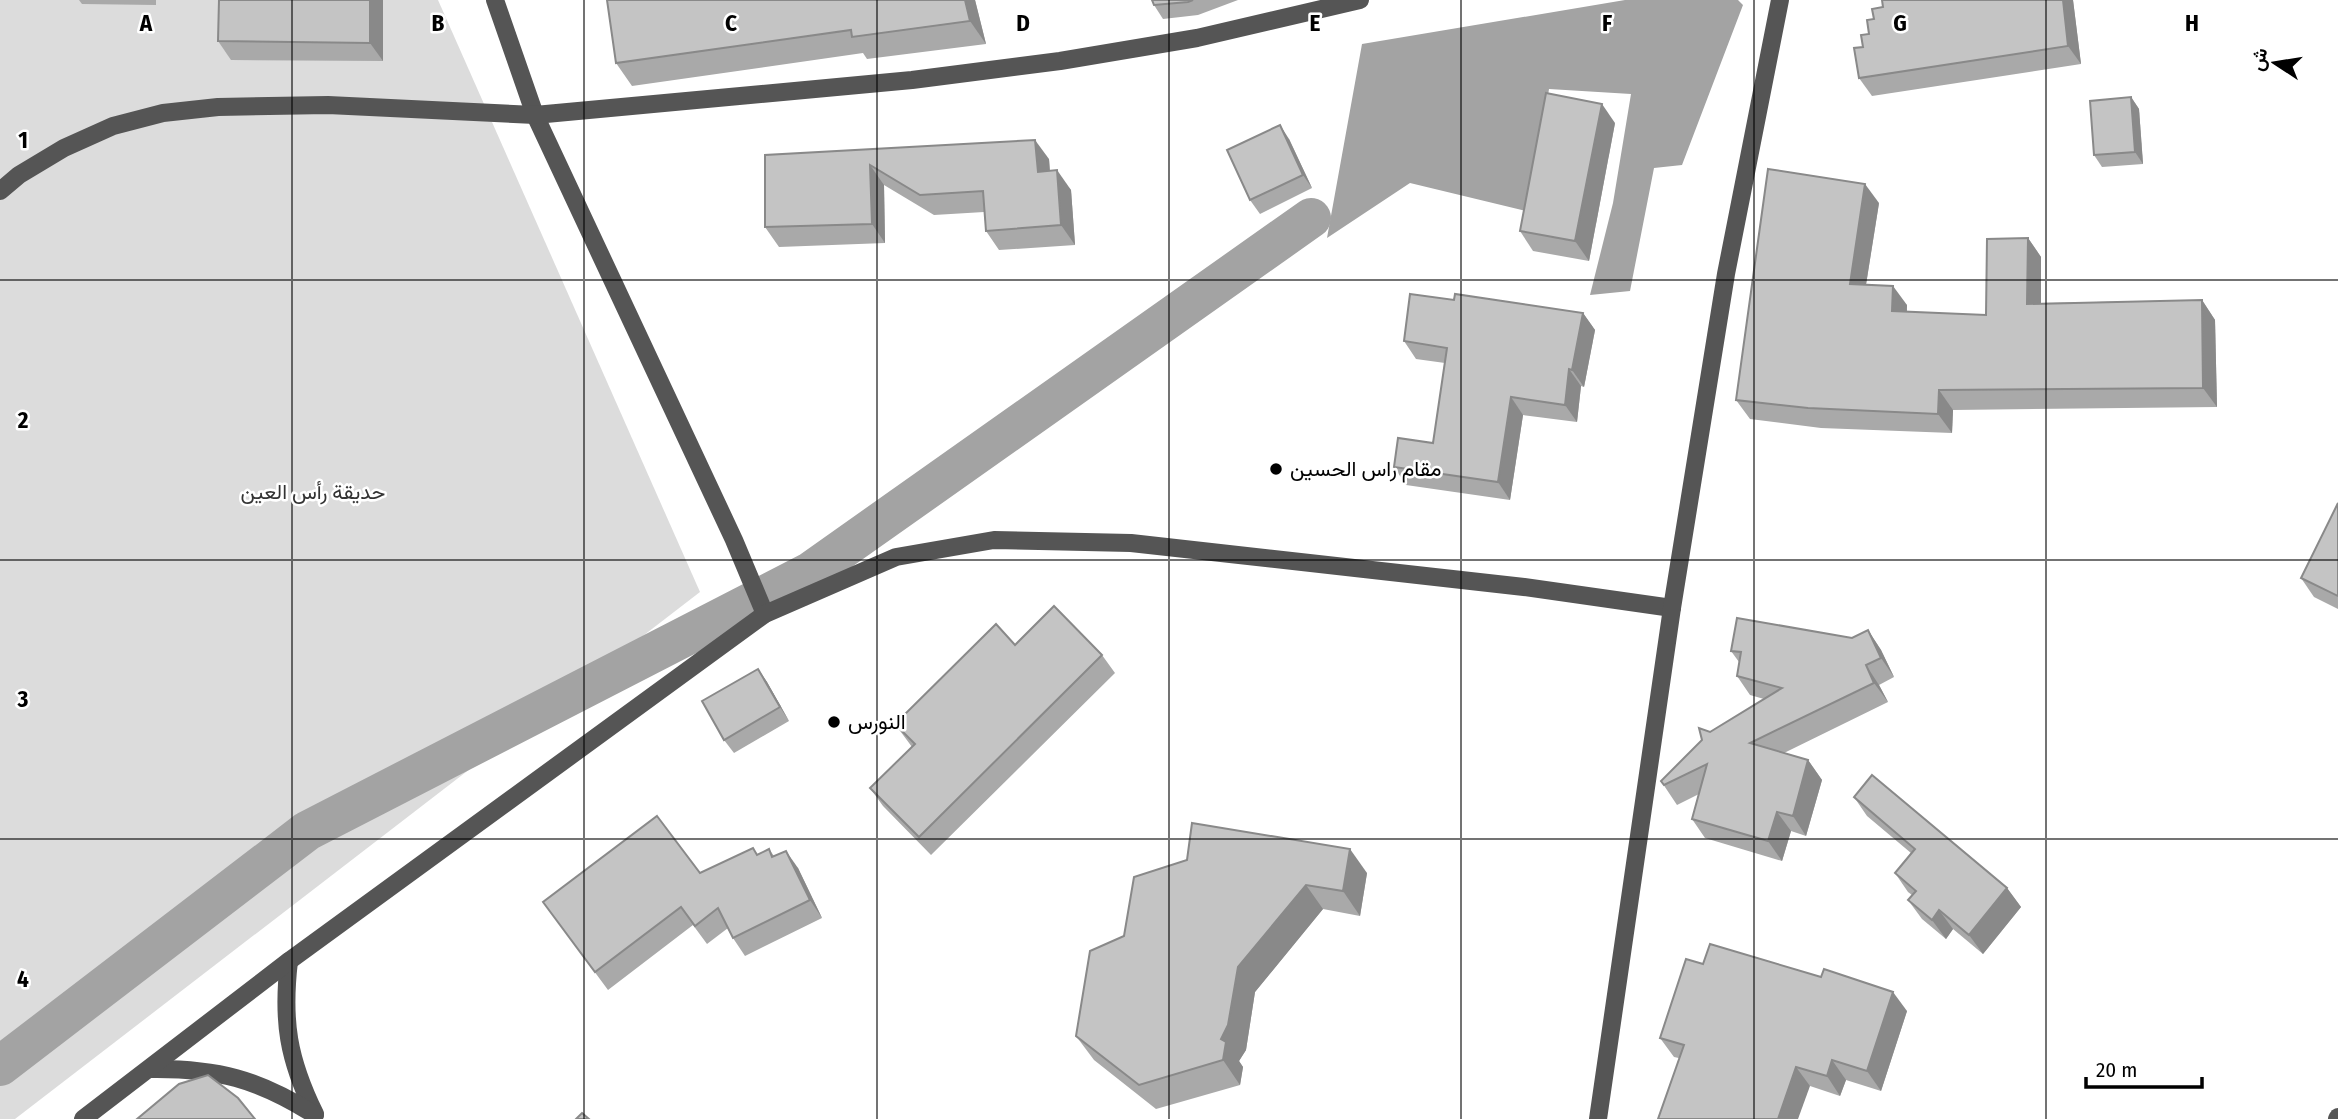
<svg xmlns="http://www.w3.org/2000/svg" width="2338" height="1119" font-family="'Fira Sans Condensed',Vazirmatn,sans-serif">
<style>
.green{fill:#dcdcdc}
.water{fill:#a3a3a3}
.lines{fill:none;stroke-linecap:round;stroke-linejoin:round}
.canal{stroke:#a3a3a3;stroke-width:40}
.minor{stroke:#555;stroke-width:18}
.wall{fill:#a9a9a9}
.shaded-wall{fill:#898989}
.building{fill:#c4c4c4;stroke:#898989;stroke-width:2}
.grid{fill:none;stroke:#000;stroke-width:2;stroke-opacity:0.55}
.poi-dot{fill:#000;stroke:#fff;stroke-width:2.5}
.labels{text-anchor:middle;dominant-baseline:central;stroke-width:5;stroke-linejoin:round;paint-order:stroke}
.poi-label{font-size:21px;fill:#000;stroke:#fff;text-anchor:start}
.park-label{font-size:21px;fill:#333;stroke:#fff}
.grid-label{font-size:23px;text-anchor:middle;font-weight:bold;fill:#000;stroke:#fff;stroke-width:5;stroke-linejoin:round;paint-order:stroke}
</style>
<rect width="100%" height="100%" fill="#fff"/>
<polygon class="green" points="0,0 438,0 700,592 15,1119 0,1119"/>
<polygon class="water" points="1625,0 1738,0 1743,5 1682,165 1654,168 1630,291 1590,295 1613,203 1631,94 1549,89 1530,212 1410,183 1327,238 1362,44"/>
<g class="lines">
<polyline class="canal" points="0,1066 307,831 810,572 1311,218"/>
<g class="minor">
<polyline points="495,0 535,115 734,540 765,614"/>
<polyline points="0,191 19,175 64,148 113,126 163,113 218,107 328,105 535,115 912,80 1060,61 1197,38 1360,0"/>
<path d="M289,961C282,1021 288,1059 315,1114"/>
<path d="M150,1069C217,1068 258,1079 315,1115"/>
<polyline points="83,1119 289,961 765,614 896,557 994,540 1131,543 1524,587 1672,608"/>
<polyline points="1598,1119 1672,608 1726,274 1780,0"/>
<polyline points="2337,1119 2338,1117"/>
</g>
</g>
<g class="wall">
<polygon points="79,0 156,0 156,5 82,4"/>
<polygon points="383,0 383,61 231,60 218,41"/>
<polygon points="975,0 986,44 867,59 863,53 632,86 616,63"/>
<polygon points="1152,0 1238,0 1198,15 1163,19 1154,5"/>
<polygon points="2073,0 2081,64 1872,96 1859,78 1863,47"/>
<polygon points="2131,97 2139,109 2143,164 2102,167 2094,155"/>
<polygon points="1615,123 1589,261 1533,251 1520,231"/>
<polygon points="1289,139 1312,188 1260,214 1250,200"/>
<polygon points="765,155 1049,159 1050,171 1071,190 1075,245 999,250 986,231 984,212 934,215 884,185 885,243 779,247 765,227"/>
<polygon points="1879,203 1866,285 1907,305 1907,312 1986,315 2028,238 2041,257 2041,303 2202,300 2215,320 2217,407 1953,410 1952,433 1821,428 1750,419 1736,400"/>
<polygon points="1454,300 1583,313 1595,330 1584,387 1581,386 1577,422 1523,415 1510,500 1406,485 1394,467 1433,443 1445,363 1416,359 1404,341"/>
<polygon points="2338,503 2338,609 2314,597 2301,578"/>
<polygon points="1868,630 1881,650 1894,677 1879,685 1888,702 1784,753 1808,760 1822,780 1806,836 1791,831 1782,861 1705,838 1692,819 1699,794 1677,805 1661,781 1764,699 1750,695 1737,676 1739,662 1731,651 1852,638"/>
<polygon points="1015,645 1102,655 1115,673 931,855 883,806 870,788 912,747 895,724"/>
<polygon points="758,669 767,682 789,721 734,753 724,740"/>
<polygon points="1854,797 2007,888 2021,907 1983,954 1953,929 1946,939 1922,919 1908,900 1912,895 1908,892 1895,873 1911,853 1867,816"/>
<polygon points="753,848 758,855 769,849 774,856 798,868 822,918 745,956 733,938 728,928 707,944 693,925 608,990 543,902 700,873"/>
<polygon points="1367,873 1360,916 1323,909 1255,992 1246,1050 1239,1061 1243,1067 1240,1085 1156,1109 1094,1060 1076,1036 1124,936 1134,877"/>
<polygon points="1703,964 1907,1011 1881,1091 1846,1080 1840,1096 1810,1086 1674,1057 1660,1038"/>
</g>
<g class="shaded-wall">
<polygon points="370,0 383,0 383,61 370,43"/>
<polygon points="965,0 975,0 986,44 970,21"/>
<polygon points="2063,0 2073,0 2081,64 2068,46"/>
<polygon points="2131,97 2139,109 2143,164 2135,152"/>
<polygon points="1602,104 1615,123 1589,261 1575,241"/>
<polygon points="1280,125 1289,139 1312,188 1303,175"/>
<polygon points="1035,140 1049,159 1051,191 1038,172"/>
<polygon points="870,165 884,185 885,243 872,224"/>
<polygon points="1057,170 1071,190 1075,245 1061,225"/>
<polygon points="1865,184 1879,203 1863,303 1850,284"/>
<polygon points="2028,238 2041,257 2041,323 2027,304"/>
<polygon points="1893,286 1907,305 1906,330 1892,311"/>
<polygon points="2202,300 2215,320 2217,407 2203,388"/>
<polygon points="1583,313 1595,330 1584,387 1572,370"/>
<polygon points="1569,369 1581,386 1577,422 1565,405"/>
<polygon points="1939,390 1953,410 1952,433 1938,414"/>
<polygon points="1511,397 1523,415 1510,500 1498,482"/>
<polygon points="1868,630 1881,650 1894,677 1881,658"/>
<polygon points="1866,665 1879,685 1888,702 1874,683"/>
<polygon points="758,669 767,682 789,721 780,707"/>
<polygon points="1808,760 1822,780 1806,836 1793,816"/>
<polygon points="1777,812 1791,831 1782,861 1768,841"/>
<polygon points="1350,849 1367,873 1360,916 1343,891"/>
<polygon points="786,851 798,868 822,918 810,900"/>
<polygon points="1306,885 1323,909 1255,992 1246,1050 1239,1061 1243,1067 1240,1085 1223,1060 1221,1039 1238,967"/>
<polygon points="2007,888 2021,907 1983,954 1969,935"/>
<polygon points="1939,910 1953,929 1946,939 1932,920"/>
<polygon points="1893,992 1907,1011 1881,1091 1867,1071"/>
<polygon points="1832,1060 1846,1080 1840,1096 1827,1076"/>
<polygon points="1796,1067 1810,1086 1798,1119 1778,1119"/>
</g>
<g class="building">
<polygon points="219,0 370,0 370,43 218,41"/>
<polygon points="607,0 965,0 970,21 852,37 851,30 616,63"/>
<polygon points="1152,0 1193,0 1188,2 1154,5"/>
<polygon points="1882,0 2063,0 2068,46 1859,78 1854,48 1863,47 1861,35 1869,34 1867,20 1874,19 1872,9 1883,7"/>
<polygon points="1546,93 1602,104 1575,241 1520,231"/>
<polygon points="2131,97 2135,152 2094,155 2090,101"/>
<polygon points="1280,125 1303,175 1250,200 1227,150"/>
<polygon points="1035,140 1038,172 1057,170 1061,225 986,231 983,191 920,195 870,165 872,224 765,227 765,155"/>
<polygon points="1768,169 1865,184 1850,284 1893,286 1892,311 1986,315 1987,239 2028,238 2027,304 2202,300 2203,388 1939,390 1938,414 1808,408 1736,400"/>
<polygon points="1410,294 1454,300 1455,294 1583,313 1572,370 1569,369 1565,405 1511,397 1498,482 1394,467 1398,438 1433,443 1447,348 1404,341"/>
<polygon points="2338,503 2338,596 2301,578"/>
<polygon points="1054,606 1102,655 919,837 870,788 915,744 895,724 996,624 1015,645"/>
<polygon points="1737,618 1852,638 1868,630 1881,658 1866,665 1874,683 1750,743 1808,760 1793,816 1777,812 1768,841 1692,819 1707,764 1664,785 1661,781 1702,740 1699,728 1710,732 1782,688 1737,676 1741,652 1731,651"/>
<polygon points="758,669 780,707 724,740 702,701"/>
<polygon points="1872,775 2007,888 1969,935 1939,910 1932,920 1908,900 1916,891 1895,873 1915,849 1854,797"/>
<polygon points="657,816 700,873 753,848 757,855 769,849 772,857 786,851 810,900 733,938 718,908 695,926 681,907 595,972 543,902"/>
<polygon points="1192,823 1350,849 1343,891 1306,885 1238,967 1228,1025 1221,1039 1226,1042 1223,1060 1139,1085 1076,1036 1090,951 1124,936 1134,877 1187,860"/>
<polygon points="1710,944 1821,977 1824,969 1893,992 1867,1071 1832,1060 1827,1076 1796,1067 1778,1119 1658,1119 1684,1045 1660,1038 1686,959 1703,964"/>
<polygon points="208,1075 238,1098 255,1119 137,1119 179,1084"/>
<polygon points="582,1113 589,1119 576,1119"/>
</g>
<path class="grid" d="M292,0V1119M584,0V1119M877,0V1119M1169,0V1119M1461,0V1119M1754,0V1119M2046,0V1119M0,280H2338M0,560H2338M0,839H2338"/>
<g class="poi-dot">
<circle cx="1276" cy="469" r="7"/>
<circle cx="834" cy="722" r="7"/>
</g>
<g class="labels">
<g class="poi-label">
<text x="1290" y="469">مقام راس الحسين</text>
<text x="848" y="722">النورس</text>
</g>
<g class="park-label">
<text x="313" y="492">حديقة رأس العين</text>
</g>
</g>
<g class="grid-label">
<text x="146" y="31">A</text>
<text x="438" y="31">B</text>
<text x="731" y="31">C</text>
<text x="1023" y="31">D</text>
<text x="1315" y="31">E</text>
<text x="1607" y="31">F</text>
<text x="1900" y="31">G</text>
<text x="2192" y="31">H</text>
<text x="23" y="148">1</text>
<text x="23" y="428">2</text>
<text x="23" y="707">3</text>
<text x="23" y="987">4</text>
</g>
<g transform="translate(2275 63) rotate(282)" stroke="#ffffff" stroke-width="5" paint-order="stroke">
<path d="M0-5L12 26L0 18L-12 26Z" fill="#000000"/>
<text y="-10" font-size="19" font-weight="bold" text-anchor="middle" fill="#000000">ش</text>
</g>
<path d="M2086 1077v10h116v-10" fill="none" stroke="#000000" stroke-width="3.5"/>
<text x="2096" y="1077" font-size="21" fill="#000000" stroke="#ffffff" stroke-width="5" paint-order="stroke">20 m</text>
</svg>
